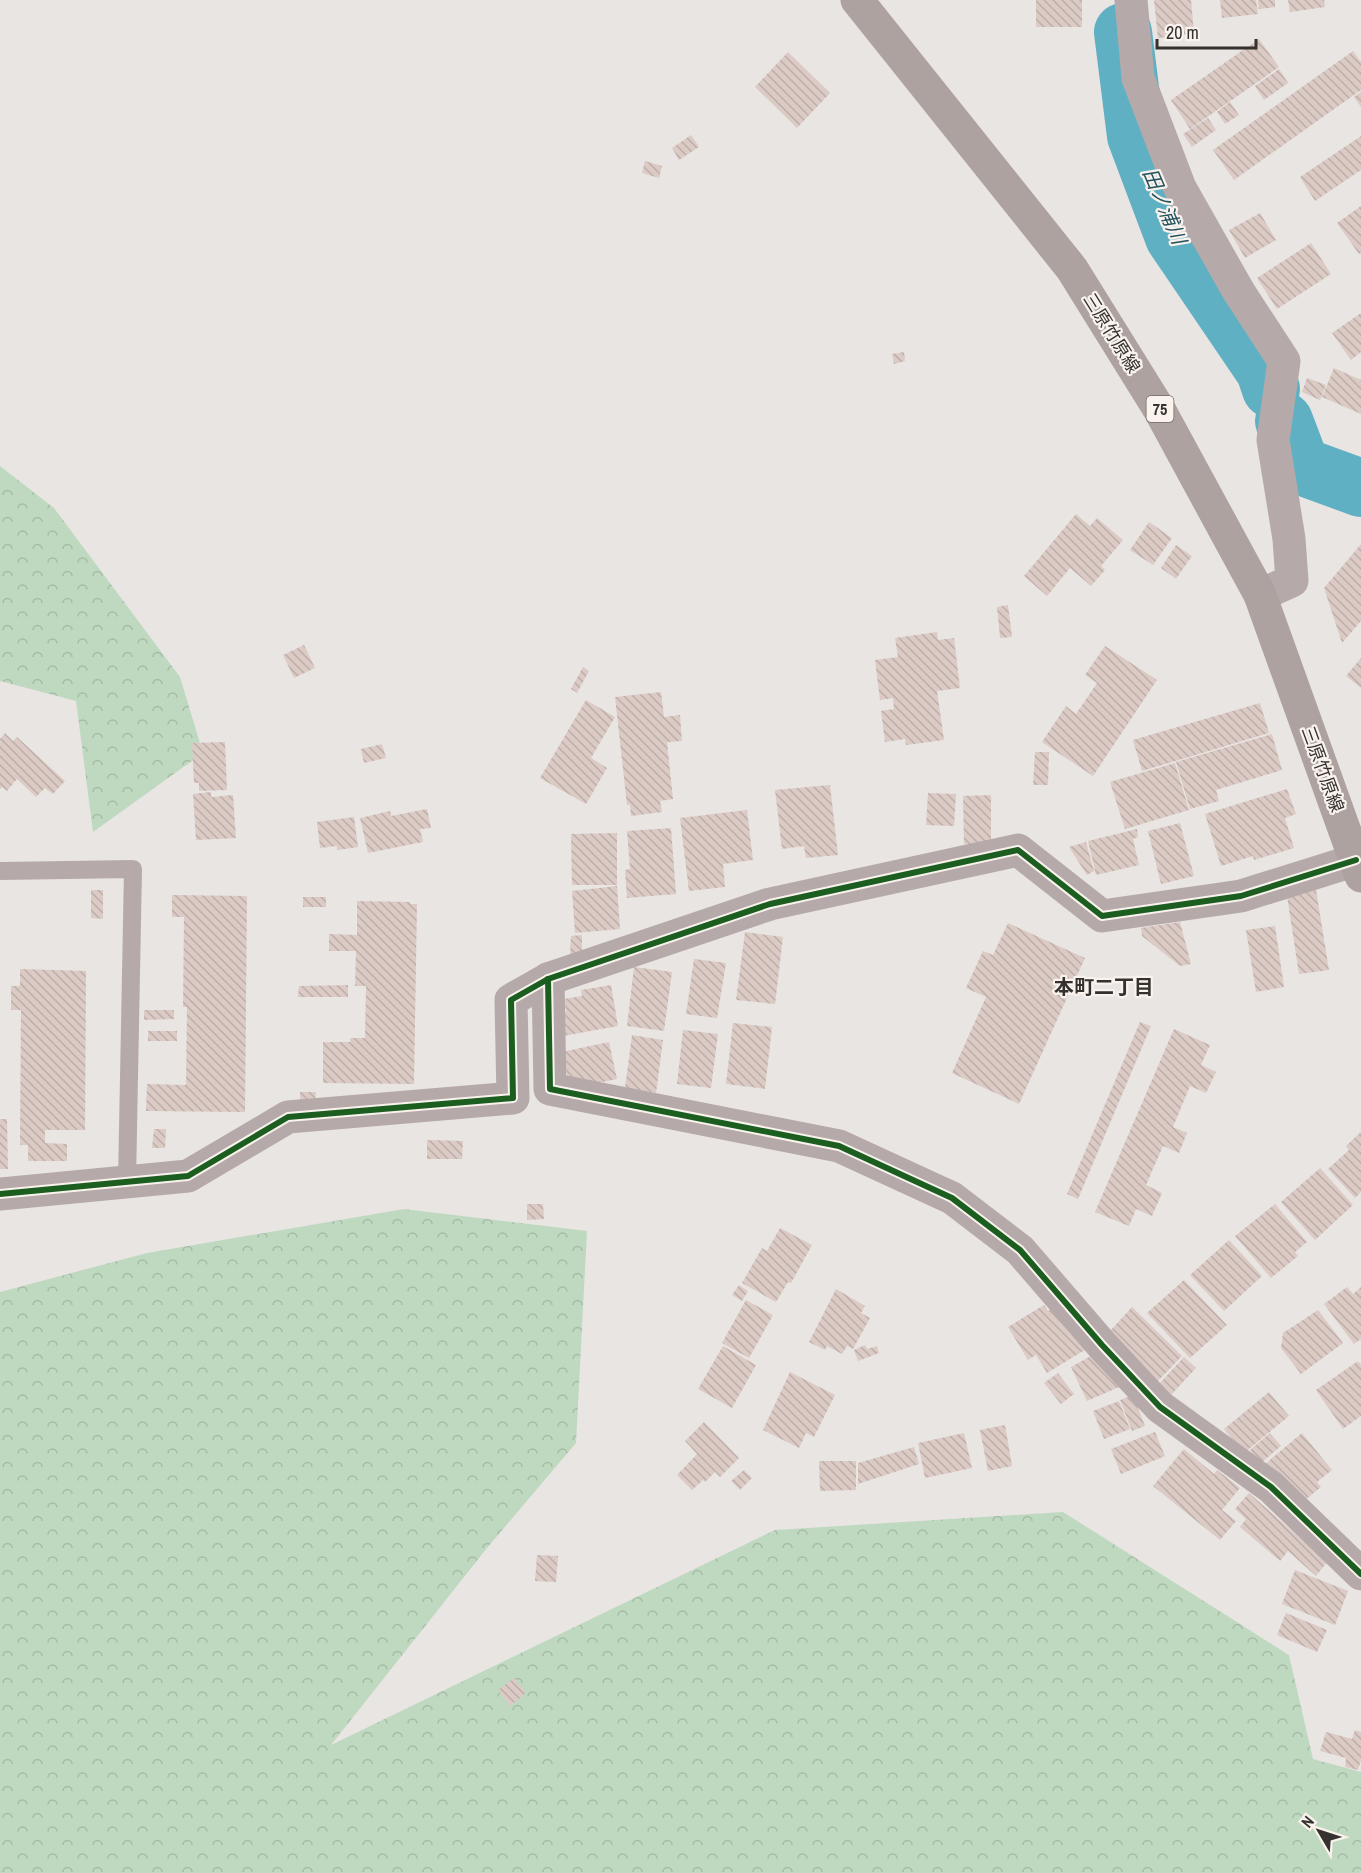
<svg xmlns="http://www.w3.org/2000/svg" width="1361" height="1873" font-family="'Archivo Narrow','Noto Sans JP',sans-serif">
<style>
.forest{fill:url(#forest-crowns)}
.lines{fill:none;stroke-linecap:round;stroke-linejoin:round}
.river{stroke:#60b0c4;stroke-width:58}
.building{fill:url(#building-back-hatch)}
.service{stroke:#b5aaa9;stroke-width:18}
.minor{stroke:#b5aaa9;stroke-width:33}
.primary{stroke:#aea2a1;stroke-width:33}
.cycleway-casing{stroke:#f9f2ed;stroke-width:10}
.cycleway{stroke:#1b5e20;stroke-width:6}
.labels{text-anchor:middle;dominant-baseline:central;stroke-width:4.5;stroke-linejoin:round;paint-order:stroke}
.shield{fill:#f9f2ed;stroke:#6f6b68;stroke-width:1.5}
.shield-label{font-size:16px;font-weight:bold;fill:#34312f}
.street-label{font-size:18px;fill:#34312f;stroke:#f9f2ed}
.water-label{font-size:20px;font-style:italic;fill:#25535f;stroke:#f9f2ed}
.neighbourhood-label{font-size:20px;font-weight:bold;fill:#34312f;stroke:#f9f2ed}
</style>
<defs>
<pattern id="forest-crowns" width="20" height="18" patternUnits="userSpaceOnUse" patternTransform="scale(1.5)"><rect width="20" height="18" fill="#bfd9c0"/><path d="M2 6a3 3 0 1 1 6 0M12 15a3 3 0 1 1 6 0" fill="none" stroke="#a5bba5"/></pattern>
<pattern id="building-back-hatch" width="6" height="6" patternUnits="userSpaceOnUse" patternTransform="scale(1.5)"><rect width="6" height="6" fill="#dccac5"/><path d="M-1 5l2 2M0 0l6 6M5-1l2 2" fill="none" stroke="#bdaeaa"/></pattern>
</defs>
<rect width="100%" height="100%" fill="#e9e5e3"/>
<g class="forest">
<polygon points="0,466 54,508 180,677 203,753 93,832 76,701 0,681"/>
<polygon points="404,1209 587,1231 576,1443 487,1548 331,1745 775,1530 1063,1512 1289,1655 1313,1759 1361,1772 1361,1873 0,1873 0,1292 147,1253"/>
</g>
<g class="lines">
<g class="river">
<polyline points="1123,32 1136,136 1174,237 1265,371 1271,389"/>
<polyline points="1284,421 1301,466 1361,488"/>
</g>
</g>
<g class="building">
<rect x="1036" y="0" width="46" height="27"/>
<polygon points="1154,0 1191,0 1194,34 1158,38"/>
<polygon points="1220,0 1256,0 1258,14 1222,18"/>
<polygon points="1258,0 1275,0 1275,7 1259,9"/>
<polygon points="1288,0 1324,0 1325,7 1290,12"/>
<polygon points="1259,39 1279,67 1190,129 1171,100"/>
<polygon points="1353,51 1361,62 1361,90 1234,180 1213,150"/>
<polygon points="788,52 830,93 797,128 755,87"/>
<polygon points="1279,69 1288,83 1264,100 1255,86"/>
<polygon points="1361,92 1361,107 1354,97"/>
<polygon points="1230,102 1239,115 1225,124 1217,112"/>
<polygon points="1208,118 1216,130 1192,147 1183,134"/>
<polygon points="691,135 699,147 679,160 672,148"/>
<polygon points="1361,136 1361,170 1315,201 1300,177"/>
<polygon points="645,161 662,166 659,178 642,173"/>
<polygon points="1361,206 1361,253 1359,254 1337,223"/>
<polygon points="1260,213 1276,240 1245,258 1229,230"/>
<polygon points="1311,243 1331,274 1277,309 1257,278"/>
<polygon points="1361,313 1361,352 1351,360 1332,333"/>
<polygon points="904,352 905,361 894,364 892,354"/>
<polygon points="1334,368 1361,380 1361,414 1322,397"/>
<polygon points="1307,378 1326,385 1320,400 1302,392"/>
<polygon points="1076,514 1090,526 1097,518 1123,540 1101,566 1105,570 1091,586 1070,568 1047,596 1024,576"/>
<polygon points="1149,522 1172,538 1153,565 1130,550"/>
<polygon points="1361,544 1361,621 1342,643 1324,588"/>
<polygon points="1176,545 1192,556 1176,579 1161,568"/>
<polygon points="1008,605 1012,637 1000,638 997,607"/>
<polygon points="937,632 938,640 954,638 960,688 937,691 944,740 906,745 905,739 885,742 881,711 894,709 893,698 880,700 875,660 898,657 895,638"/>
<polygon points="304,645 315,668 294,678 283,655"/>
<polygon points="1105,646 1157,680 1093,776 1042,742 1066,706 1076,714 1097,683 1085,675"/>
<polygon points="1361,658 1361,688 1346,676"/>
<polygon points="583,667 589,671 577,693 571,689"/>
<polygon points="661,692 664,717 680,715 682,741 667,742 673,799 660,801 662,812 631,816 630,804 627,805 615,697"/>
<polygon points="586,700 615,717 591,758 607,768 586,804 540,778"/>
<polygon points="1260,703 1269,733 1142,771 1133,740"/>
<polygon points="5,733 13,741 17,737 65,781 53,794 45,788 36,797 17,779 7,791 2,787 0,789 0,739"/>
<polygon points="1272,734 1282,770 1216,790 1219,801 1190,809 1176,762"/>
<polygon points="225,742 227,790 199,791 199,783 194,783 192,743"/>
<polygon points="382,744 386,758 364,763 361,749"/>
<polygon points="1035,752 1049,752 1048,785 1033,785"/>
<polygon points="1175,763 1189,810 1125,829 1110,782"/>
<polygon points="830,785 838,855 806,858 804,846 782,849 775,790"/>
<polygon points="1287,789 1296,814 1285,818 1294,848 1254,860 1253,856 1221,866 1205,814"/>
<polygon points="211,792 211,797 233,795 236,838 196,840 193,794"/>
<polygon points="928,793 956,794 954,826 926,825"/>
<polygon points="991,795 991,844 964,844 963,796"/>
<polygon points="427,809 431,828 420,829 423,842 368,853 360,818 390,811 391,816"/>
<polygon points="747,810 753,860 723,864 725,887 689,891 680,818"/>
<polygon points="354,817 358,847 337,850 337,846 320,848 317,822"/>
<polygon points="1180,823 1194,876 1161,884 1148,831"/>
<polygon points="671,828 676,894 627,898 625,870 630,869 627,831"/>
<polygon points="1137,829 1138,837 1133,839 1139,865 1096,875 1088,841"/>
<polygon points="617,833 617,885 572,885 571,834"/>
<polygon points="1086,842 1094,871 1087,875 1069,847"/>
<polygon points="617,886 620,929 575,933 572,891"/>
<polygon points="91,890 103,890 103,919 91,918"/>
<polygon points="1316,890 1329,970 1299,974 1287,896"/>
<polygon points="172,895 247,896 245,1112 146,1111 147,1084 186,1085 187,1007 183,1007 184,917 172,917"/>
<rect x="303" y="897" width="23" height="10"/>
<polygon points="357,901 410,902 410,904 417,904 414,1084 323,1083 323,1042 350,1042 350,1038 365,1038 366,986 355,986 356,951 329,951 329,934 357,935"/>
<polygon points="1180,922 1191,964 1180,966 1142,936 1141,928"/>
<polygon points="1008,923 1085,958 1019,1104 952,1073 986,997 966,988 983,951 993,955"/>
<polygon points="1275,926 1284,987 1256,992 1246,930"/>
<polygon points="745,932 783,937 775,1004 736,1000"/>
<polygon points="582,935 582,956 570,956 571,936"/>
<polygon points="694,959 726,963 717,1018 686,1014"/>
<polygon points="634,967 672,972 664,1031 627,1026"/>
<polygon points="20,969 86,971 85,1130 45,1130 45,1143 67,1144 67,1161 28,1161 28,1145 20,1145 21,1010 11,1010 11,986 20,986"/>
<polygon points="348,985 348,997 298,997 299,986"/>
<polygon points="611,985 618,1026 563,1036 559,1014 566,1012 564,999 582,996 581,990"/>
<polygon points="144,1010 174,1010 174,1019 144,1020"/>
<polygon points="1140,1022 1151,1026 1078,1199 1067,1194"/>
<polygon points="733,1023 772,1027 765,1089 726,1084"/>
<polygon points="1174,1029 1210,1045 1201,1065 1216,1072 1206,1093 1190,1086 1173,1127 1187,1133 1179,1153 1163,1146 1146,1185 1162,1193 1152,1216 1136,1209 1129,1226 1095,1212"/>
<polygon points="683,1030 718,1034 711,1088 677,1084"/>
<rect x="148" y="1031" width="29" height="10"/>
<polygon points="632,1035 663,1040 656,1093 625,1088"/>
<polygon points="609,1042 617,1079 570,1089 562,1052"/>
<polygon points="300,1092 316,1092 315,1101 300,1101"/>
<polygon points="0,1119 7,1119 8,1169 0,1169"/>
<polygon points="154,1129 166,1129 165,1148 152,1148"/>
<polygon points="1361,1132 1361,1192 1355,1198 1328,1169 1349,1150 1346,1146"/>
<polygon points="427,1140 463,1141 462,1159 427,1159"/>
<polygon points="1320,1168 1353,1205 1315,1240 1281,1202"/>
<polygon points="527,1204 543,1204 544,1219 527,1220"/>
<polygon points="1275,1204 1307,1242 1295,1252 1298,1256 1271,1278 1235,1236"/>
<polygon points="780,1228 812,1245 791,1283 788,1282 776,1302 742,1283 762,1248 767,1251"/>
<polygon points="1229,1240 1262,1276 1224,1311 1190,1275"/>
<polygon points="1184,1280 1227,1325 1190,1358 1147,1313"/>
<polygon points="739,1285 748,1291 742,1301 732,1295"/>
<polygon points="1347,1287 1353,1294 1361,1287 1361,1339 1354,1344 1324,1304"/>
<polygon points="836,1289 865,1306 861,1313 870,1318 853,1349 847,1346 842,1354 827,1346 825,1350 809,1342"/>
<polygon points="746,1300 773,1315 749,1358 722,1343"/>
<polygon points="1061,1303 1088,1348 1047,1373 1036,1355 1028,1360 1008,1327 1044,1305 1048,1311"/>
<polygon points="1132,1307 1182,1356 1157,1382 1109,1332"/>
<polygon points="1318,1310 1343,1343 1301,1374 1281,1348 1283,1333"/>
<polygon points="865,1345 867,1349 877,1346 879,1353 858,1361 854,1350"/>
<polygon points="723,1346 756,1365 732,1408 698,1389"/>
<polygon points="1098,1352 1126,1384 1087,1401 1071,1367"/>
<polygon points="1184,1357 1196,1368 1171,1395 1159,1384"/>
<polygon points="1358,1361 1361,1365 1361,1416 1343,1429 1316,1390"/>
<polygon points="790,1372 835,1395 814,1437 806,1433 799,1448 763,1430"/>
<polygon points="1058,1373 1074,1394 1061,1404 1044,1383"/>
<polygon points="1269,1392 1289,1416 1244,1453 1224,1429"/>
<polygon points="1133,1395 1145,1426 1132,1431 1120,1400"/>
<polygon points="1119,1401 1130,1429 1104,1439 1093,1411"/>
<polygon points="704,1422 739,1458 720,1477 715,1472 705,1482 703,1480 692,1490 677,1475 697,1454 685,1441"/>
<polygon points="1005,1425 1012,1466 988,1471 980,1430"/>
<polygon points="1155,1432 1165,1456 1121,1474 1111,1449"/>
<polygon points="964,1433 972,1468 925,1478 918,1443"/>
<polygon points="1270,1433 1281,1446 1261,1463 1250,1450"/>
<polygon points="1302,1433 1332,1470 1317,1482 1321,1487 1299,1505 1265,1464"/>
<polygon points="914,1447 919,1464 858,1484 858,1463"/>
<polygon points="1184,1449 1214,1474 1217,1470 1240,1488 1222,1510 1236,1521 1220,1540 1153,1486"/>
<polygon points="819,1461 856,1461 856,1490 820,1491"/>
<polygon points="744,1470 752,1478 740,1490 731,1481"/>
<polygon points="1249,1493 1327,1562 1316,1576 1288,1551 1280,1561 1240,1527 1246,1519 1235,1509"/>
<polygon points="537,1555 558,1556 556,1582 535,1581"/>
<polygon points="1295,1570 1348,1591 1335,1625 1282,1604"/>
<polygon points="1286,1613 1327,1630 1317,1652 1277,1635"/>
<polygon points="514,1678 526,1693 510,1706 498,1690"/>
<polygon points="1355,1730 1361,1732 1361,1760 1358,1770 1345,1767 1346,1758 1320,1751 1326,1732 1352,1739"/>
</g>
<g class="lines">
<polyline class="service" points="0,871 133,869 127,1182"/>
<g class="minor">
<polyline points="1131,0 1138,78 1180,188 1239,292 1284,361 1273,440 1289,539 1292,581 1260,595"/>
<polyline points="548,979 550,1089 839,1146 952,1198 1020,1250 1102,1345 1160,1407 1271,1487 1361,1574"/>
<polyline points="0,1194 188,1176 288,1117 513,1098 511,1000 548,979 770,904 1018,850 1102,916 1241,896 1356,860"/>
</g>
<polyline class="primary" points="857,0 1072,269 1159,409 1260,595 1361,876"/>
<defs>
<g id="cycleway">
<polyline points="548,979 550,1089 839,1146 952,1198 1020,1250 1102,1345 1160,1407 1271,1487 1361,1574"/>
<polyline points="0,1194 188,1176 288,1117 513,1098 511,1000 548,979 770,904 1018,850 1102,916 1241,896 1356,860"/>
</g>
</defs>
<use href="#cycleway" class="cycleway-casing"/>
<use href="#cycleway" class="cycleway"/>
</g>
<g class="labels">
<rect class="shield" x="1146.5" y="396" width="27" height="26" rx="4.5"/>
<g class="shield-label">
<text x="1160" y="409">75</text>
</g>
<g class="street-label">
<text transform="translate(1112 333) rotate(58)">三原竹原線</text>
<text transform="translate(1323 769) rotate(70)">三原竹原線</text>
</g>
<g class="water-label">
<text transform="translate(1165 206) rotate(67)">田ノ浦川</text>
</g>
<g class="neighbourhood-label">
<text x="1104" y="986">本町二丁目</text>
</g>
</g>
<g transform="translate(1319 1831) rotate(309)" stroke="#f9f2ed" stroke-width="4.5" paint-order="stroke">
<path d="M0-4.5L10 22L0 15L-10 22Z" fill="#34312f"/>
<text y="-9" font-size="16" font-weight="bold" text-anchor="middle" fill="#34312f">N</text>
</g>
<path d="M1157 39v9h99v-9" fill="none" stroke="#34312f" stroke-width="3"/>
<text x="1166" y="39" font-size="18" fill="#34312f" stroke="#f9f2ed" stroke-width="4.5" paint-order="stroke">20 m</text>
</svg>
